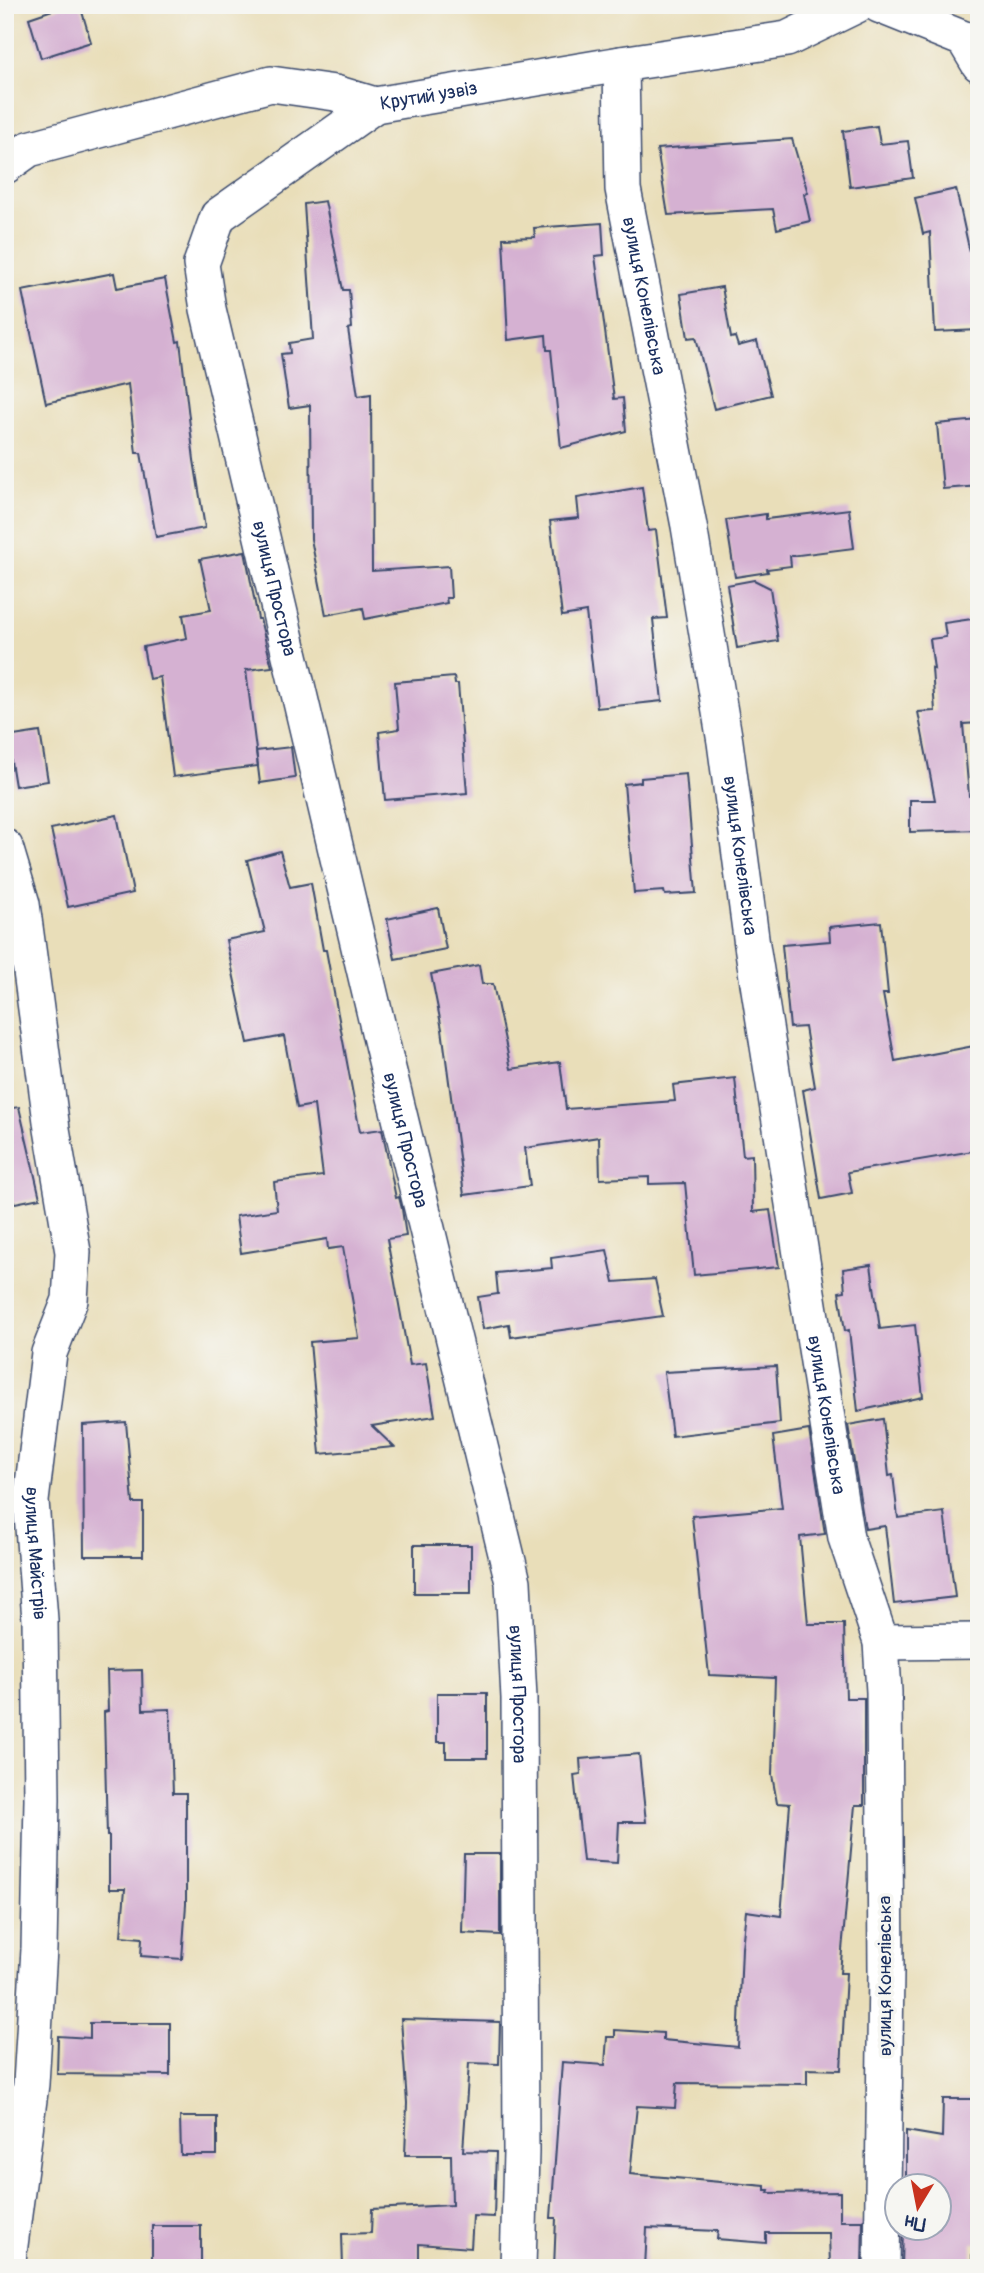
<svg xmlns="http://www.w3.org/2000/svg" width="984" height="2273" font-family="Pangolin,sans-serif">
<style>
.building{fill:#d5b1d2}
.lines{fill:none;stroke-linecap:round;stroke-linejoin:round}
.minor-casing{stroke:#3a496c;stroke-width:38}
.minor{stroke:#fff;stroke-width:35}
.labels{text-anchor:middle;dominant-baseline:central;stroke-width:7;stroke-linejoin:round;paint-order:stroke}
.street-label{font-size:19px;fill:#1b2f5e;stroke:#f6f6f2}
</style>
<rect width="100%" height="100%" fill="#f6f6f2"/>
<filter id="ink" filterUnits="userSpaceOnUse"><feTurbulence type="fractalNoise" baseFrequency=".0143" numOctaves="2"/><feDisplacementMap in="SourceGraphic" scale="14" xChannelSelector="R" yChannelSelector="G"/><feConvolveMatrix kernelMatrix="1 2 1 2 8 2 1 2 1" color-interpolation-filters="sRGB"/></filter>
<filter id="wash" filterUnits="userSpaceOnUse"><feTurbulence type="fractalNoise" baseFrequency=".00686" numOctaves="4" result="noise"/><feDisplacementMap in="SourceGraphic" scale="28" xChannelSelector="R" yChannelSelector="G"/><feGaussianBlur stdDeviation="1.57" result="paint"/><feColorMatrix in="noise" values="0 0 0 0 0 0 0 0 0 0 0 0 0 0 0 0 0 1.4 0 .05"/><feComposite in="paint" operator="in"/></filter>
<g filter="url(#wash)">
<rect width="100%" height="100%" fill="#e9deb9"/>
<g id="blocks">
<g class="building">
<polygon points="67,5 80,5 91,42 41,58 29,18"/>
<polygon points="877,126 880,144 908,141 913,178 850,187 843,131"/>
<polygon points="792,139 808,193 804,194 810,221 777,229 773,209 668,215 657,149"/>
<polygon points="956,189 974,271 979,271 979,330 935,332 930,232 923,234 915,198"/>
<polygon points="325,201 343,290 349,290 352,328 348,329 358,396 371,394 372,571 449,566 451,598 446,598 447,603 365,619 363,608 326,615 311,539 310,405 289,408 281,354 290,353 289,343 313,339 304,204"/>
<polygon points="602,223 604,255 595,256 614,399 623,398 626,431 561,448 551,350 547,350 546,335 508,340 503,238 535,237 534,228"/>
<polygon points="114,273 117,288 165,279 177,342 180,341 194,460 205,528 156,537 141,453 136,453 128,384 46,403 22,291"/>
<polygon points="722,287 731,338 735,337 738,346 757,341 771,395 714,409 696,337 688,338 681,294"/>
<polygon points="979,420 979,486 943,489 937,424"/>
<polygon points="642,487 648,531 656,530 667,618 653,619 662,701 597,708 586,612 562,616 550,521 579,518 577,498"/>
<polygon points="849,509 854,548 790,556 791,566 767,569 768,572 735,577 726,520 766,514 766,519"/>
<polygon points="245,551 258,619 260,619 272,667 246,670 258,766 173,777 160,677 149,679 143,647 187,638 183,615 211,610 200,559"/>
<polygon points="754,580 770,588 778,641 737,648 727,585"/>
<polygon points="979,618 979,723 963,724 969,796 979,795 979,830 910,832 910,800 935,800 918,712 935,711 932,668 934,669 930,639 946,637 944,623"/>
<polygon points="454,677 455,684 458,684 467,793 385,800 379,732 399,729 395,682"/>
<polygon points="40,732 48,781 15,786 7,737"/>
<polygon points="291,747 295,778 260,783 256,751"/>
<polygon points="686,774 696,893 665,895 664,891 634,893 624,784 641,782 641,778"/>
<polygon points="117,815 133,893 68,907 51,829"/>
<polygon points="280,851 290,887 311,883 323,950 326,950 360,1132 382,1129 396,1198 399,1197 402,1209 406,1236 387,1239 410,1365 426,1363 435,1416 372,1426 394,1447 320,1454 310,1342 359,1338 343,1247 328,1249 327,1239 241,1253 236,1216 277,1210 274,1182 323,1176 314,1105 297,1108 284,1036 248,1043 226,940 265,932 247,860"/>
<polygon points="438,908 446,949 395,959 387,919"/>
<polygon points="881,922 888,994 883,994 895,1061 979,1045 979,1150 848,1172 852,1193 821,1199 803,1090 815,1087 805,1027 790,1028 782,945 830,941 829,927"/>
<polygon points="479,965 482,984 493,984 511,1069 560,1062 566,1109 675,1101 673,1085 735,1078 743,1156 752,1155 753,1212 770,1210 779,1267 694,1275 685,1183 649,1184 649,1177 600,1179 599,1137 525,1148 530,1186 464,1195 442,1029 431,974"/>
<polygon points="19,1107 40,1198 5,1205 5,1109"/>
<polygon points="607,1250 614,1282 655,1279 663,1316 511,1337 509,1324 483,1329 478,1297 498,1294 496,1273 552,1268 551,1258"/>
<polygon points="871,1265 880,1329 915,1325 923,1397 858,1411 849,1330 845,1331 839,1292 845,1291 843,1269"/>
<polygon points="776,1366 780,1423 672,1436 664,1372"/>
<polygon points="883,1419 889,1476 893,1475 898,1518 944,1512 955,1597 894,1604 885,1526 865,1529 848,1425"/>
<polygon points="126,1422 133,1503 143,1503 143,1556 84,1556 83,1425"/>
<polygon points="809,1430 825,1534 800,1537 808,1624 844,1624 846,1698 864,1698 864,1805 855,1805 840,1973 846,1973 841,2070 807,2069 807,2084 677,2083 675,2108 637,2106 630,2174 765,2186 765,2190 769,2190 768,2193 840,2192 840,2221 863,2221 862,2268 842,2268 842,2265 830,2265 829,2233 766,2233 766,2243 717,2239 718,2231 647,2228 645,2268 554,2268 556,2218 551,2218 562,2062 605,2065 607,2037 615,2037 615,2030 663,2033 663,2040 738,2047 742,1948 746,1911 781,1916 790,1804 777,1803 772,1775 775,1678 709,1675 692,1516 782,1508 773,1436"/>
<rect x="414" y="1545" width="57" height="48"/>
<polygon points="142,1670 143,1710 170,1709 173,1793 186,1793 186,1904 182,1959 141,1956 142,1938 121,1936 125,1889 109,1889 109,1836 107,1836 104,1712 108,1711 107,1671"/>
<polygon points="437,1693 487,1693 487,1758 446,1758 446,1742 437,1742"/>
<polygon points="639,1754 646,1822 619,1822 617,1863 583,1861 574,1775 581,1774 580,1759"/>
<polygon points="464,1854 500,1854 500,1935 462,1933"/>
<polygon points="401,2019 500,2022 499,2064 469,2063 463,2151 496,2152 494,2217 473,2216 471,2248 419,2244 419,2268 343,2268 342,2234 371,2233 372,2209 452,2205 451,2155 405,2155 407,2103"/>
<polygon points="90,2023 170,2023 170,2075 57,2074 58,2036 90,2038"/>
<polygon points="943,2099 979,2099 979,2243 972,2243 972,2268 902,2268 903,2228 939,2228 939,2186 906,2186 906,2131 942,2137"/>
<polygon points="180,2117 217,2117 217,2155 181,2155"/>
<polygon points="152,2226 201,2226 201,2262 196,2263 196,2268 152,2268"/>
</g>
</g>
</g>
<g filter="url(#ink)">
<use href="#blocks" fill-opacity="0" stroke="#3a496c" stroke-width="2"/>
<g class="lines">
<defs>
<g id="minor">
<polyline points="879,5 964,39 979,64"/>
<path id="s1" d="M621,64L623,189L689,526L725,742L752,945L846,1538L881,1642L884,1692L886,1971L882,2268"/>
<path id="s2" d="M375,105L218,216L201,264L208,309L381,1040L513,1582L519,1698L521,2152L518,2268"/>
<path id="s3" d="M5,166L29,149L271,84L335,93L375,105L621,64L787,39L857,5"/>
<path id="s4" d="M5,847L22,904L52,1129L73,1252L70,1300L49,1353L31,1501L40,1620L42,1799L39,1949L31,2084L7,2268"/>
<polyline points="881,1642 979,1641"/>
</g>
</defs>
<use href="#minor" class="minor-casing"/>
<use href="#minor" class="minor"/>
</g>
</g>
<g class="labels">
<g class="street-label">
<text stroke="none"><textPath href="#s3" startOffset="441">Крутий узвіз</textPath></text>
<text stroke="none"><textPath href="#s1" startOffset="234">вулиця Конелівська</textPath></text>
<text stroke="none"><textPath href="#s2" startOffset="576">вулиця Простора</textPath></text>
<text stroke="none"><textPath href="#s1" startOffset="802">вулиця Конелівська</textPath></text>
<text stroke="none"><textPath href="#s2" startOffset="1143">вулиця Простора</textPath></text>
<text stroke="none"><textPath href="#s1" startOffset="1368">вулиця Конелівська</textPath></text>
<text stroke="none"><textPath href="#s4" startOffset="718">вулиця Майстрів</textPath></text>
<text stroke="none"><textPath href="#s2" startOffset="1710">вулиця Простора</textPath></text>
<text transform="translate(885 1976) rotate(-90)">вулиця Конелівська</text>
</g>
</g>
<rect width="984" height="2273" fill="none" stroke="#f6f6f2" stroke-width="28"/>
<g transform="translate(918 2207) rotate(190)"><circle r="33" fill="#f6f6f2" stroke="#9ea6b7" stroke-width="2"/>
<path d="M0-5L12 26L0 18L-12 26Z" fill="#c8321e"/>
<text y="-10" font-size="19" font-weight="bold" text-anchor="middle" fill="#1b2f5e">Пн</text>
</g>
</svg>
